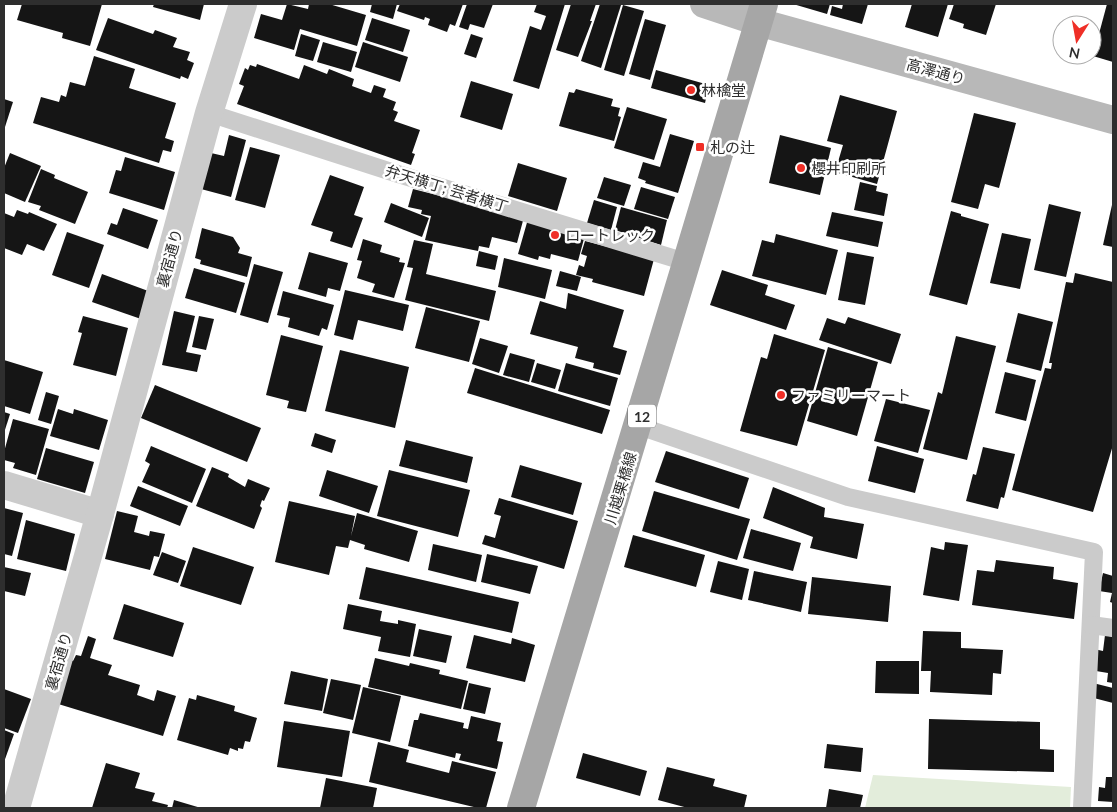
<svg xmlns="http://www.w3.org/2000/svg" width="1117" height="812" font-family="Lato,'Noto Sans JP',sans-serif">
<style>
.green{fill:#e3eddb}
.building{fill:#151515}
.lines{fill:none;stroke-linecap:round;stroke-linejoin:round}
.lane{stroke:#cbcbcb;stroke-width:18}
.street{stroke:#cbcbcb;stroke-width:28}
.secondary{stroke:#b8b8b8;stroke-width:28}
.primary{stroke:#a6a6a6;stroke-width:28}
.poi-dot{fill:#ef2f27;stroke:#fff;stroke-width:2}
.labels{text-anchor:middle;dominant-baseline:central;stroke-width:5;stroke-linejoin:round;paint-order:stroke}
.shield{fill:#fff;stroke:#6d6d6d;stroke-width:1}
.shield-label{font-size:14px;font-weight:bold;fill:#2e2e2e}
.street-label{font-size:15px;fill:#2e2e2e;stroke:#fff}
.poi-label{font-size:15px;fill:#2e2e2e;stroke:#fff;text-anchor:start}
</style>
<rect width="100%" height="100%" fill="#fff"/>
<polygon class="green" points="873,775 1071,787 1070,808 865,808"/>
<g class="building">
<polygon points="22,4 102,4 90,46 62,38 63,33 17,20"/>
<polygon points="154,4 204,4 200,20 153,7"/>
<polygon points="287,4 308,9 309,4 329,4 366,15 357,46 300,29 294,50 254,38 261,14 282,20"/>
<polygon points="372,4 397,4 393,19 370,12"/>
<polygon points="400,4 463,4 455,26 450,24 447,32 428,25 430,19 425,17 424,20 397,11"/>
<polygon points="467,4 493,4 484,28 470,24 468,30 459,27"/>
<polygon points="537,4 565,4 539,89 513,81 530,26 541,30 546,16 534,12"/>
<polygon points="571,4 596,4 590,21 592,21 578,57 556,50"/>
<polygon points="600,4 621,5 601,68 581,61"/>
<polygon points="793,4 830,4 827,14"/>
<polygon points="843,4 868,4 862,24 830,15 832,6 842,9"/>
<polygon points="912,4 948,4 938,37 905,27"/>
<polygon points="954,4 996,4 986,35 963,28 964,24 949,19"/>
<polygon points="1107,4 1113,4 1113,62 1093,56"/>
<polygon points="623,5 644,11 624,76 604,70"/>
<polygon points="108,18 153,34 155,30 177,38 173,47 190,52 187,60 194,63 188,79 181,76 180,79 96,50"/>
<polygon points="372,18 410,30 403,52 365,40"/>
<polygon points="645,19 666,25 650,80 629,74"/>
<polygon points="301,34 320,40 313,61 295,56"/>
<polygon points="471,34 483,38 476,58 464,54"/>
<polygon points="323,42 357,52 351,72 317,62"/>
<polygon points="363,42 408,57 400,82 355,67"/>
<polygon points="94,56 135,69 129,88 176,103 165,138 174,141 171,152 163,150 159,163 33,123 41,97 59,102 61,95 66,97 70,82 85,86"/>
<polygon points="257,64 299,79 304,65 327,74 329,69 354,79 352,86 371,93 374,85 386,89 383,97 396,102 393,110 398,112 394,121 420,130 412,153 415,154 411,165 237,104 244,86 239,84 245,68 248,70 250,65 256,67"/>
<polygon points="656,70 709,85 705,103 651,88"/>
<polygon points="471,81 513,94 502,130 460,117"/>
<polygon points="576,89 613,99 611,106 620,108 618,116 621,117 614,141 559,126 569,92 574,93"/>
<polygon points="840,95 897,111 877,184 835,172 843,145 827,141"/>
<polygon points="4,99 13,102 4,130"/>
<polygon points="627,107 667,119 654,160 614,148"/>
<polygon points="974,113 1016,123 999,188 985,184 978,209 951,202"/>
<polygon points="670,134 694,141 678,193 645,183 646,181 638,178 643,162 660,167"/>
<polygon points="229,135 246,140 231,197 201,189 211,153 224,156"/>
<polygon points="780,135 831,148 820,195 769,183"/>
<polygon points="250,147 280,155 265,208 235,200"/>
<polygon points="10,153 41,166 25,202 4,193 4,168"/>
<polygon points="125,157 175,172 164,210 109,193 116,170 121,171"/>
<polygon points="518,163 567,178 557,211 508,196"/>
<polygon points="41,169 55,175 54,178 88,192 75,224 39,210 41,206 28,202"/>
<polygon points="330,175 364,187 354,215 363,218 352,248 330,241 333,232 311,225"/>
<polygon points="604,177 631,185 624,206 597,198"/>
<polygon points="860,182 877,186 876,191 888,194 884,216 854,210"/>
<polygon points="641,187 675,197 668,219 634,209"/>
<polygon points="413,189 524,217 517,243 492,237 489,248 479,246 478,251 425,240 431,216 421,214 422,210 408,207"/>
<polygon points="594,200 617,207 611,230 587,223"/>
<polygon points="391,203 429,218 422,237 384,222"/>
<polygon points="1049,204 1081,212 1066,277 1034,270"/>
<polygon points="1112,205 1113,205 1113,247 1103,245"/>
<polygon points="621,207 667,220 661,245 615,230"/>
<polygon points="123,208 158,220 148,249 107,234 111,223 117,225"/>
<polygon points="17,210 28,214 29,212 57,224 44,251 27,244 22,255 4,248 4,213 14,217"/>
<polygon points="951,211 961,214 961,216 989,224 967,305 929,295"/>
<polygon points="832,212 883,222 878,247 826,236"/>
<polygon points="528,219 585,235 578,261 551,254 550,259 539,256 538,260 518,254"/>
<polygon points="202,228 233,237 240,248 238,253 252,257 247,277 200,264 201,260 195,258"/>
<polygon points="67,232 104,245 89,288 52,275"/>
<polygon points="1002,233 1031,239 1020,289 990,283"/>
<polygon points="776,234 838,250 826,295 752,276 762,240 774,243"/>
<polygon points="363,239 382,245 380,252 400,258 399,262 405,263 394,298 372,292 375,284 357,278 362,261 357,260"/>
<polygon points="414,240 433,244 426,274 496,291 489,321 405,300 413,268 407,267"/>
<polygon points="585,241 654,259 644,296 592,282 593,279 576,275 579,265 584,267 587,256 581,254"/>
<polygon points="479,251 498,256 495,270 476,266"/>
<polygon points="309,252 348,263 340,291 328,288 326,297 298,289"/>
<polygon points="847,252 874,257 865,305 838,300"/>
<polygon points="504,258 552,270 545,299 498,287"/>
<polygon points="254,264 283,272 268,323 240,315"/>
<polygon points="194,268 245,283 236,313 185,298"/>
<polygon points="722,270 768,285 765,295 795,305 786,330 710,305"/>
<polygon points="560,271 581,277 577,291 556,286"/>
<polygon points="1075,273 1113,282 1113,445 1093,512 1012,490 1045,368 1051,369 1052,363 1049,363 1066,282 1073,283"/>
<polygon points="102,274 151,292 141,319 92,302"/>
<polygon points="345,290 409,305 403,331 358,320 353,340 334,335"/>
<polygon points="283,291 334,305 327,330 322,328 319,336 288,327 290,318 277,315"/>
<polygon points="568,293 624,310 613,347 627,351 620,375 593,368 594,363 575,358 578,347 530,334 540,301 566,309"/>
<polygon points="426,307 480,321 469,362 415,348"/>
<polygon points="174,311 195,316 186,352 201,355 197,372 162,365"/>
<polygon points="1018,313 1053,322 1041,371 1006,362"/>
<polygon points="83,316 128,328 116,376 73,365 82,333 78,332"/>
<polygon points="199,316 214,319 206,350 192,347"/>
<polygon points="848,317 901,334 891,364 819,340 827,318 845,324"/>
<polygon points="774,334 825,350 797,446 740,431 761,357 767,359"/>
<polygon points="281,335 323,346 306,412 287,408 289,401 266,395"/>
<polygon points="956,336 996,346 967,460 923,449 938,392 942,394"/>
<polygon points="480,338 508,346 499,373 472,364"/>
<polygon points="828,347 878,362 857,436 807,421"/>
<polygon points="340,350 409,367 395,428 325,411"/>
<polygon points="510,353 535,360 529,382 503,375"/>
<polygon points="4,360 43,372 30,414 4,406"/>
<polygon points="537,363 561,370 555,389 531,382"/>
<polygon points="566,363 618,378 610,406 558,391"/>
<polygon points="475,368 610,410 602,434 467,393"/>
<polygon points="1005,372 1036,380 1026,421 995,413"/>
<polygon points="155,385 261,428 247,462 141,418"/>
<polygon points="46,392 59,396 51,424 38,420"/>
<polygon points="886,399 930,410 918,453 874,441"/>
<polygon points="58,409 73,414 74,409 108,420 99,450 50,436"/>
<polygon points="4,412 10,414 4,433"/>
<polygon points="13,419 49,429 36,475 13,468 15,463 4,460 4,452"/>
<polygon points="315,433 336,440 332,453 311,446"/>
<polygon points="406,440 473,457 467,483 399,466"/>
<polygon points="151,446 206,469 192,503 142,482 150,464 145,461"/>
<polygon points="877,446 924,459 915,493 868,481"/>
<polygon points="983,447 1015,454 1004,498 1001,497 998,509 966,501 973,474 976,475"/>
<polygon points="46,448 94,462 85,493 37,479"/>
<polygon points="666,451 749,478 739,509 655,482"/>
<polygon points="520,465 582,483 573,515 511,497"/>
<polygon points="212,467 229,474 228,477 245,487 248,479 270,488 264,501 262,500 260,506 262,508 254,529 196,506"/>
<polygon points="327,470 378,486 369,513 319,496"/>
<polygon points="389,470 470,490 458,537 377,516"/>
<polygon points="138,486 188,506 180,526 130,506"/>
<polygon points="773,487 825,508 824,517 864,524 857,559 810,548 813,537 763,518"/>
<polygon points="654,491 750,519 737,560 642,531"/>
<polygon points="499,498 578,521 564,569 482,544 485,535 495,538 501,516 494,514"/>
<polygon points="289,501 355,516 351,536 357,513 418,531 409,562 364,549 365,545 350,540 348,548 336,546 329,575 275,562"/>
<polygon points="4,508 23,513 12,556 4,554"/>
<polygon points="117,511 138,516 134,532 149,536 150,531 165,534 159,557 154,556 150,570 105,559"/>
<polygon points="26,520 75,534 66,571 17,559"/>
<polygon points="751,529 801,543 793,571 743,558"/>
<polygon points="633,535 705,555 696,587 624,567"/>
<polygon points="945,542 968,545 959,601 923,595 931,547 944,550"/>
<polygon points="433,544 482,555 476,582 428,570"/>
<polygon points="193,547 254,567 241,605 180,586"/>
<polygon points="162,552 186,561 178,583 153,575"/>
<polygon points="487,554 538,566 530,594 481,582"/>
<polygon points="996,560 1054,567 1053,579 1078,583 1074,619 972,605 977,570 994,572"/>
<polygon points="718,561 749,569 742,600 710,592"/>
<polygon points="4,567 31,573 25,596 4,591"/>
<polygon points="366,567 519,602 512,633 359,599"/>
<polygon points="754,571 807,582 801,612 748,600"/>
<polygon points="1103,573 1113,576 1113,603 1110,602 1112,593 1099,591"/>
<polygon points="812,577 891,586 888,622 808,614"/>
<polygon points="124,604 184,623 173,657 113,639"/>
<polygon points="348,604 382,611 380,621 398,624 398,620 416,624 410,657 378,651 381,637 343,629"/>
<polygon points="419,629 452,636 446,663 413,656"/>
<polygon points="923,631 961,632 961,648 1003,650 1001,674 993,673 992,695 930,692 931,671 921,671"/>
<polygon points="474,635 511,644 512,638 535,645 525,682 466,668"/>
<polygon points="1105,635 1113,637 1113,683 1107,682 1108,673 1090,670 1094,649 1103,651"/>
<polygon points="88,636 96,639 90,658 112,665 108,675 140,685 137,695 154,701 157,690 176,696 163,736 55,703 68,659 73,661 76,655 81,656"/>
<polygon points="375,658 409,666 410,663 440,670 439,674 468,681 461,709 368,687"/>
<polygon points="876,661 919,661 919,694 875,693"/>
<polygon points="291,671 328,679 322,711 284,704"/>
<polygon points="331,679 361,685 353,720 323,713"/>
<polygon points="469,683 491,688 485,714 463,709"/>
<polygon points="1093,683 1113,688 1113,703 1090,697"/>
<polygon points="363,687 401,696 390,742 352,733"/>
<polygon points="4,689 31,699 18,733 4,728"/>
<polygon points="197,695 235,706 234,711 257,718 250,742 245,741 243,749 238,748 238,751 230,748 228,755 177,740 189,698 196,700"/>
<polygon points="420,713 464,723 463,728 468,729 471,716 501,723 497,741 503,742 497,769 459,760 461,754 456,753 455,758 408,746 414,720 418,720"/>
<polygon points="929,719 1040,722 1040,749 1054,750 1054,772 928,769"/>
<polygon points="284,721 350,731 342,777 277,767"/>
<polygon points="4,730 14,734 4,762"/>
<polygon points="378,742 409,750 406,762 449,773 452,761 496,772 486,808 478,808 369,782"/>
<polygon points="827,744 863,748 861,772 824,768"/>
<polygon points="583,753 647,771 640,796 576,778"/>
<polygon points="106,763 140,773 135,788 155,793 152,801 168,805 167,808 92,808"/>
<polygon points="667,767 715,779 713,786 747,795 744,808 688,808 658,800"/>
<polygon points="1106,777 1113,777 1113,802 1098,801 1099,787 1105,788"/>
<polygon points="326,778 377,788 373,808 320,808"/>
<polygon points="829,789 863,795 860,808 826,808"/>
<polygon points="174,800 201,808 172,808"/>
</g>
<g class="lines">
<g class="lane">
<polyline points="209,113 398,174 686,262"/>
<polyline points="639,426 848,497 1094,552 1082,808"/>
<polyline points="1091,625 1113,628"/>
</g>
<g class="street">
<polyline points="4,485 100,514"/>
<polyline points="16,808 100,514 209,113 243,4"/>
</g>
<polyline class="secondary" points="704,4 758,22 1113,120"/>
<path class="primary" d="M521,808C604,541 683,272 764,4"/>
</g>
<g class="poi-dot">
<circle cx="691" cy="90" r="5"/>
<rect x="695" y="142" width="10" height="10" rx="2.5"/>
<circle cx="801" cy="168" r="5"/>
<circle cx="555" cy="235" r="5"/>
<circle cx="781" cy="395" r="5"/>
</g>
<g class="labels">
<rect class="shield" x="628" y="404.5" width="28" height="23" rx="4"/>
<g class="shield-label">
<text x="642" y="416">12</text>
</g>
<g class="street-label">
<text transform="translate(936 71) rotate(15)">高澤通り</text>
<text transform="translate(447 188) rotate(17)">弁天横丁; 芸者横丁</text>
<text transform="translate(169 258) rotate(-75)">裏宿通り</text>
<text transform="translate(620 488) rotate(-73)">川越栗橋線</text>
<text transform="translate(58 661) rotate(-74)">裏宿通り</text>
</g>
<g class="poi-label">
<text x="701" y="90">林檎堂</text>
<text x="710" y="147">札の辻</text>
<text x="811" y="168">櫻井印刷所</text>
<text x="565" y="235">ロートレック</text>
<text x="791" y="395">ファミリーマート</text>
</g>
</g>
<rect width="1117" height="812" fill="none" stroke="#2e2e2e" stroke-width="10"/>
<g transform="translate(1077 40) rotate(191)"><circle r="24" fill="#ffffff" stroke="#ababab"/>
<path d="M0-4L9 19L0 12L-9 19Z" fill="#ef2f27"/>
<text y="-8" font-size="14" font-weight="bold" text-anchor="middle" fill="#2e2e2e">N</text>
</g>
</svg>
